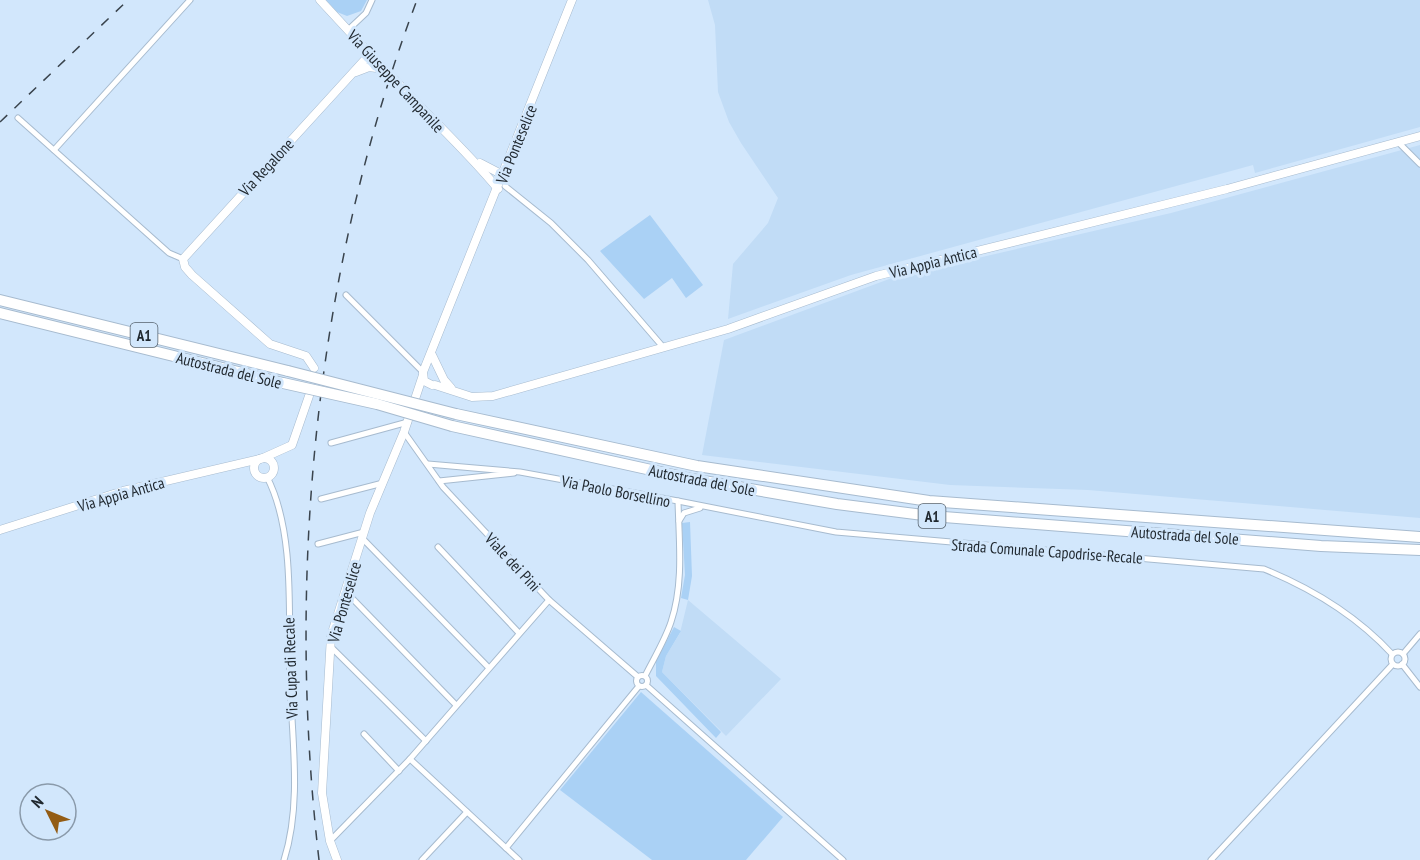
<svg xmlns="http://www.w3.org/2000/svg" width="1420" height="860" font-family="'PT Sans Narrow',sans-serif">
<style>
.built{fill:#c1dcf6}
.green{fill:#aad1f5}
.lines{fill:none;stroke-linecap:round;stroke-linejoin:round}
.street-casing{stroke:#a7bbcf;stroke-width:7}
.secondary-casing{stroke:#a7bbcf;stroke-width:9}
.highway-casing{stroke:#a7bbcf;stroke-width:12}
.street{stroke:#fff;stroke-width:5}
.secondary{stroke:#fff;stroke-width:8}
.highway{stroke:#fff;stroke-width:10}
.rail{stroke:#3a444d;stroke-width:1.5;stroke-dasharray:10 10;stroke-linecap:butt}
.secondary-bridge-casing{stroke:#a7bbcf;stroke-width:9;stroke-linecap:butt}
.highway-bridge-casing{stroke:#a7bbcf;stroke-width:12;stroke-linecap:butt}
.secondary-bridge{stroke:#fff;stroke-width:8}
.highway-bridge{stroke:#fff;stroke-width:10}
.labels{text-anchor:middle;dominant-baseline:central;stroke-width:6;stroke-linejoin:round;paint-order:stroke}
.shield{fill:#d2e7fc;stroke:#55616c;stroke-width:1.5}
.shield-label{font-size:15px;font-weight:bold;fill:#1f272e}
.street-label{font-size:16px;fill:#1f272e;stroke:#d2e7fc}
</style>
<rect width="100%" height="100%" fill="#d2e7fc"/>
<g class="built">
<polygon points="708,0 1420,0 1420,127 1255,173 1253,165 851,275 728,319 733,264 768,223 778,198 741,143 729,122 718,92 715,25"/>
<polygon points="1420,145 1420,518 1088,490 950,485 702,455 724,340 892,278 1171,213"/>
<polygon points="688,600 781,679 726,736 662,672 666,656 680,633"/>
</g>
<g class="green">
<polygon points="326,0 367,0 361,11 347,16 337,12"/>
<polygon points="650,215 703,285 686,298 672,278 644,299 600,251"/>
<polygon points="690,522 692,576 688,600 681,598 685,575 682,523"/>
<polygon points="674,627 681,631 666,656 662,672 721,732 716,738 656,676 656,661"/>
<polygon points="641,692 783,817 746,860 652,860 560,790"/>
</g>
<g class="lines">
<defs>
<g id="street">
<polyline points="348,30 366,13 372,0"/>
<polyline points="18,118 169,253 183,259"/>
<polyline points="1398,142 1420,164"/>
<polyline points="54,150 190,0"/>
<polyline points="505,186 551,223 588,260 663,347"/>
<polyline points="346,295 423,372"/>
<polyline points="404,432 443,487 549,600 638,677"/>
<polyline points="331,443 408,422"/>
<path d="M428,464L520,472L678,501C679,541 684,583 671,622C665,640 654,658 645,676"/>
<path d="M267,477C296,533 288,619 290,681C292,739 302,804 284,860"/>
<polyline points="439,481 514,473"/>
<polyline points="321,499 383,483"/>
<path d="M678,501L836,532L1264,569C1313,589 1356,615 1392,654"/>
<polyline points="679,521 684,513 700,508"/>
<polyline points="362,538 488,667"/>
<polyline points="318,544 364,532"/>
<polyline points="438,547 519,633"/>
<polyline points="345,591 456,705"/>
<polyline points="330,646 426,741"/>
<circle cx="1398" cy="659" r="7"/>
<polyline points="1403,654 1420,634"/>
<polyline points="1402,664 1420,687"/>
<circle cx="642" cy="681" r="5.5"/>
<polyline points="646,685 843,860"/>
<polyline points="364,734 399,771"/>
<polyline points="410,759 519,860"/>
<polyline points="330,841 410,759 549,600"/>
<polyline points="506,848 639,686"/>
<polyline points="422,860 467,812"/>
<polyline points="1211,860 1393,664"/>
</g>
<g id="secondary">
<polyline points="356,72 369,67 384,69"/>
<path d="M397,82C430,118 467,151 498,189"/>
<polyline points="480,163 503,175"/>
<polyline points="432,355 444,380 451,388"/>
<polyline points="314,368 306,356 270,344 192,275 185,267 183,259 370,54 320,0"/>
<polyline points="432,385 424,381 423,372 572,0"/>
<polyline points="435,385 472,397 493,396 728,329 876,276 1227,189 1420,136"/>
<polyline points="263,458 292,445 309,396"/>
<circle cx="264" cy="468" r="10"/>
<polyline points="0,530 123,491 260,459"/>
<polyline points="337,860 330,841 322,793 331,636 370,513 404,432 423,375"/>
</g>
<g id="highway">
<polyline points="0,300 288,371"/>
<polyline points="0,313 283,383"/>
<polyline points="456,414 697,466 929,501 1420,537"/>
<polyline points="452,426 692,479 837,504 931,516 1321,546 1420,550"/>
</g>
</defs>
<use href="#street" class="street-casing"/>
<use href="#secondary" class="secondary-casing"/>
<use href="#highway" class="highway-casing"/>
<use href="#street" class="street"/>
<use href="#secondary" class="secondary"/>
<use href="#highway" class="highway"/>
<g class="rail">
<polyline points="0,122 128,0"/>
<path d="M319,860C286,576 315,269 417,0"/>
</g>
<defs>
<polyline id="secondary-bridge" points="370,54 397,82"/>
<g id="highway-bridge">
<polyline points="288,371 456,414"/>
<polyline points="283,383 377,404 452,426"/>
</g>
</defs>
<use href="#secondary-bridge" class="secondary-bridge-casing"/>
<use href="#highway-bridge" class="highway-bridge-casing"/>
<use href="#secondary-bridge" class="secondary-bridge"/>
<use href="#highway-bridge" class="highway-bridge"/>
</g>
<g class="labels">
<g class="shield">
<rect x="130.5" y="323" width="27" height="24" rx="4.5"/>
<rect x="918.5" y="504" width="27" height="24" rx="4.5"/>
</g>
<g class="shield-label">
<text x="144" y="335">A1</text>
<text x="932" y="516">A1</text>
</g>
<g class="street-label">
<text transform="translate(396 81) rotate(47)">Via Giuseppe Campanile</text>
<text transform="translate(516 144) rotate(-68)">Via Ponteselice</text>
<text transform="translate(266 167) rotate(-47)">Via Regalone</text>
<text transform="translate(933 262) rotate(-14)">Via Appia Antica</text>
<text transform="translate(229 370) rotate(14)">Autostrada del Sole</text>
<text transform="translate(702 480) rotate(11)">Autostrada del Sole</text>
<text transform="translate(616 491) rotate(11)">Via Paolo Borsellino</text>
<text transform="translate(121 494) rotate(-16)">Via Appia Antica</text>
<text transform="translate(1185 535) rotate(4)">Autostrada del Sole</text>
<text transform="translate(1047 551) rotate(4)">Strada Comunale Capodrise-Recale</text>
<text transform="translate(513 562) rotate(47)">Viale dei Pini</text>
<text transform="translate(344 602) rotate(-74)">Via Ponteselice</text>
<text transform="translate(290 668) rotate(-92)">Via Cupa di Recale</text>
</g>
</g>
<g transform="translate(48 812) rotate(313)"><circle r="28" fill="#d2e7fc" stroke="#8a9aaa" stroke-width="1.5"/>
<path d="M0-4.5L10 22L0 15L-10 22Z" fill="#935c14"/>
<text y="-9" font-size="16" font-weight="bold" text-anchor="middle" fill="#1f272e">N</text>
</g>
</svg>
